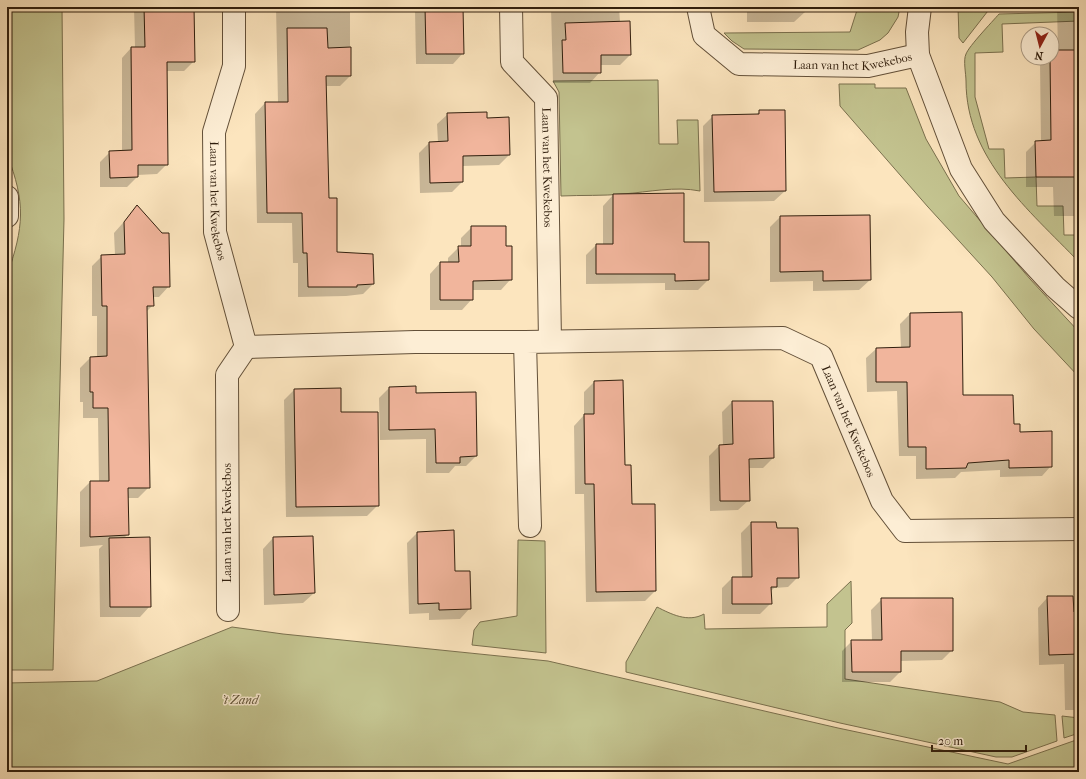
<svg xmlns="http://www.w3.org/2000/svg" width="1086" height="779" font-family="'IM FELL French Canon',serif">
<style>
.green{fill:#c3c38f;stroke:#7a704e}
.shadow{fill:#0003}
.building{fill:#f1b59c;stroke:#301e0d}
.lines{fill:none;stroke-linecap:round;stroke-linejoin:round}
.street-casing{stroke:#635039;stroke-width:24}
.street{stroke:#fdeed5;stroke-width:22}
.labels{text-anchor:middle;dominant-baseline:central;stroke-width:3;stroke-linejoin:round;paint-order:stroke}
.street-label{font-size:12px;fill:#301e0d;stroke:#fdeed5}
.park-label{font-size:12px;font-style:italic;fill:#5c5034;stroke:#fdeed5}
</style>
<rect width="100%" height="100%" fill="#fce5be"/>
<filter id="stains"><feTurbulence type="fractalNoise" baseFrequency=".005" numOctaves="4"/><feColorMatrix values="0 0 0 0 .2 0 0 0 0 .09 0 0 0 0 .02 0 0 0 .5 -.17"/></filter>
<radialGradient id="worn" r=".72"><stop offset=".6" stop-color="#630" stop-opacity="0"/><stop offset="1" stop-color="#630" stop-opacity=".3"/></radialGradient>
<g class="green">
<path d="M7,7H62L64,219L53,670H7V276C24,226 26,204 7,154Z"/>
<polygon points="858,7 900,7 898,17 888,33 880,40 858,50 744,49 732,41 724,33 850,32"/>
<polygon points="958,7 991,7 963,43 959,38"/>
<path d="M1079,12V21L1002,24L1003,52L975,53V97L989,149H1004L1005,178L1036,177L1037,206H1063L1064,235H1079V262C1029,210 966,159 966,81C966,74 963,60 966,54C969,46 992,22 999,14Z"/>
<path d="M658,80L659,144H678L677,120H698L700,191C675,186 649,192 623,194C603,196 582,195 561,196L559,92L553,81Z"/>
<polygon points="839,84 875,84 875,88 906,88 926,139 959,196 1030,279 1079,332 1079,377 1034,329 992,277 928,207 840,106"/>
<polygon points="518,540 545,541 546,653 472,645 474,630 480,622 517,616"/>
<path d="M851,581L852,623L845,630V679L1000,702L1023,712L1055,715L1057,741L1012,757H996L840,723L626,672V662L657,607C671,614 688,623 704,614L705,629L827,627V604Z"/>
<polygon points="232,627 283,634 548,661 838,728 1008,764 1079,739 1079,772 7,772 7,683 97,681"/>
<polygon points="1062,716 1079,718 1079,733 1064,738"/>
</g>
<g class="shadow">
<polygon points="134,7 193,7 194,61 184,71 166,71 167,164 157,174 137,175 137,177 127,187 100,187 100,162 110,152 122,151 122,58 131,48 135,48"/>
<polygon points="276,7 364,7 361,11 350,11 350,76 340,86 325,86 328,199 336,253 373,284 363,294 346,296 298,297 298,263 293,263 292,223 257,223 255,114 265,103 278,103"/>
<polygon points="419,7 462,7 463,53 453,64 416,64 415,10"/>
<polygon points="536,7 619,7 620,22 630,55 620,65 600,65 600,72 590,83 553,83 551,8"/>
<polygon points="747,7 805,7 805,12 794,22 747,22"/>
<polygon points="1057,7 1079,7 1079,216 1054,216 1053,187 1026,187 1026,152 1036,142 1041,142 1040,62 1044,58 1052,58 1052,51 1058,51"/>
<polygon points="760,111 785,191 774,201 704,202 703,126 713,116 756,115"/>
<polygon points="448,114 486,119 509,155 499,165 462,166 462,182 452,192 420,193 419,153 429,143 438,143 437,124"/>
<polygon points="613,195 683,243 708,243 708,280 698,290 665,290 665,283 586,284 586,255 596,245 603,245 603,206"/>
<polygon points="137,207 169,286 159,297 152,297 153,305 146,312 149,487 138,498 127,498 128,534 123,539 150,606 140,617 100,617 99,549 103,545 80,547 80,492 90,482 99,482 98,418 83,418 83,402 80,402 80,368 90,358 97,358 97,316 92,316 92,266 102,256 115,255 114,233"/>
<polygon points="869,216 870,280 859,290 813,291 813,281 770,282 770,227 780,217"/>
<polygon points="472,227 506,246 511,279 501,290 472,290 472,299 462,310 430,310 430,274 440,263 448,263 448,258 459,247 461,247 461,238"/>
<polygon points="910,314 962,396 1013,425 1051,466 1042,476 1000,477 1000,470 961,472 955,478 916,479 916,456 899,456 897,391 867,392 866,358 876,349 901,348 900,324"/>
<polygon points="594,382 624,466 631,505 655,591 645,601 586,602 584,494 575,494 574,426 584,415 584,392"/>
<polygon points="389,388 415,394 476,456 466,466 455,466 449,473 426,473 426,439 380,440 379,398"/>
<polygon points="294,390 340,413 378,505 367,516 286,517 284,400"/>
<polygon points="732,402 773,458 763,468 748,468 749,500 738,510 710,511 709,456 719,446 723,446 722,412"/>
<polygon points="751,523 776,529 798,577 788,587 774,588 770,592 771,603 760,614 722,614 722,588 732,578 742,578 741,533"/>
<polygon points="417,533 454,572 470,608 460,619 429,620 429,613 409,614 407,543"/>
<polygon points="312,537 314,593 303,603 264,605 263,549 273,538"/>
<polygon points="1048,597 1073,613 1079,613 1079,710 1065,710 1064,664 1039,665 1038,608"/>
<polygon points="882,599 952,650 942,660 900,661 900,672 890,682 842,682 842,651 852,641 872,641 871,610"/>
</g>
<g class="building">
<polygon points="144,7 194,7 195,62 167,62 168,165 138,165 138,177 110,178 109,151 132,150 131,47 145,47"/>
<polygon points="425,7 463,7 464,54 426,54"/>
<polygon points="630,21 631,55 601,55 601,73 563,73 562,40 566,40 565,23"/>
<polygon points="287,28 327,28 328,48 351,47 351,76 326,76 329,198 337,198 337,252 373,254 374,284 357,285 357,287 308,287 307,253 303,253 302,213 267,213 265,102 288,102"/>
<polygon points="1052,50 1079,50 1078,177 1036,177 1035,141 1051,140 1050,58 1052,58"/>
<polygon points="759,110 785,110 786,191 714,192 712,115 759,114"/>
<polygon points="487,112 487,118 509,117 510,155 463,156 463,182 430,183 429,142 448,141 447,113"/>
<polygon points="684,193 684,242 709,242 709,280 675,281 675,274 596,274 596,244 613,244 613,194"/>
<polygon points="137,205 162,233 169,233 170,287 153,287 154,306 147,306 150,488 128,488 129,535 90,537 90,481 109,481 108,408 93,408 93,392 90,392 90,357 107,356 107,306 102,306 101,255 125,254 124,222"/>
<polygon points="870,215 871,280 823,281 823,271 780,272 780,216"/>
<polygon points="471,226 506,226 506,246 512,246 512,280 473,281 473,300 440,300 440,262 459,262 458,246 471,246"/>
<polygon points="962,312 963,395 1013,395 1014,424 1020,424 1020,432 1052,431 1052,467 1009,468 1009,460 968,463 966,468 926,469 926,447 908,447 907,382 876,382 876,348 910,347 910,313"/>
<polygon points="623,380 625,465 631,465 632,504 655,504 656,591 596,592 594,484 585,484 584,414 594,414 594,381"/>
<polygon points="416,386 416,393 476,392 477,456 460,457 460,463 436,463 435,429 389,430 389,387"/>
<polygon points="341,388 341,412 378,412 379,506 296,507 294,389"/>
<polygon points="732,401 773,401 774,458 749,459 750,501 720,501 719,445 733,444"/>
<polygon points="751,522 776,522 777,528 798,528 799,578 777,578 777,587 771,587 772,604 732,604 732,577 752,577"/>
<polygon points="454,530 455,571 470,571 471,609 439,610 439,603 418,604 417,532"/>
<polygon points="313,536 315,593 274,595 273,537"/>
<polygon points="150,537 151,607 110,607 109,538"/>
<polygon points="1047,596 1073,596 1074,612 1079,612 1079,654 1049,655"/>
<polygon points="881,598 953,598 953,651 901,651 901,672 852,672 851,640 882,640"/>
</g>
<g class="lines">
<defs>
<g id="street">
<path id="s1" d="M234,7V66L214,132L215,232L246,347L415,342H525"/>
<path id="s2" d="M511,7L512,62L546,98L550,341"/>
<path id="s3" d="M698,7L704,35L739,64L868,66L918,55"/>
<polyline points="920,7 917,32 918,55 961,169 994,221 1055,287 1079,308"/>
<polyline points="7,197 7,216"/>
<path id="s4" d="M530,526L525,342L783,338L821,356L882,501L905,531L1079,529"/>
<polyline points="228,610 227,375 246,347"/>
</g>
</defs>
<use href="#street" class="street-casing"/>
<use href="#street" class="street"/>
</g>
<g class="labels">
<g class="street-label">
<text stroke="none"><textPath href="#s3" startOffset="188">Laan van het Kwekebos</textPath></text>
<text stroke="none"><textPath href="#s2" startOffset="174">Laan van het Kwekebos</textPath></text>
<text stroke="none"><textPath href="#s1" startOffset="197">Laan van het Kwekebos</textPath></text>
<text stroke="none"><textPath href="#s4" startOffset="555">Laan van het Kwekebos</textPath></text>
<text transform="translate(227 523) rotate(-90)">Laan van het Kwekebos</text>
</g>
<g class="park-label">
<text x="240" y="700">'t Zand</text>
</g>
</g>
<rect width="1086" height="779" fill="none" stroke="#fce5be" stroke-width="24"/>
<rect x="8" y="8" width="1070" height="763" fill="none" stroke="#301e0d" stroke-width="2"/>
<rect x="12" y="12" width="1062" height="755" fill="none" stroke="#301e0d"/>
<g transform="translate(1040 46) rotate(187)"><circle r="19" fill="#fdeed5" stroke="#ab9b85"/>
<path d="M0-3L7 15L0 10L-7 15Z" fill="#8f2418"/>
<text y="-6" font-size="11" font-weight="bold" text-anchor="middle" fill="#301e0d">N</text>
</g>
<path d="M932 745v6h94v-6" fill="none" stroke="#301e0d" stroke-width="2"/>
<text x="938" y="745" font-size="12" fill="#301e0d" stroke="#fdeed5" stroke-width="3" paint-order="stroke">20 m</text>
<rect width="100%" height="100%" filter="url(#stains)"/>
<rect width="100%" height="100%" fill="url(#worn)"/>
</svg>
